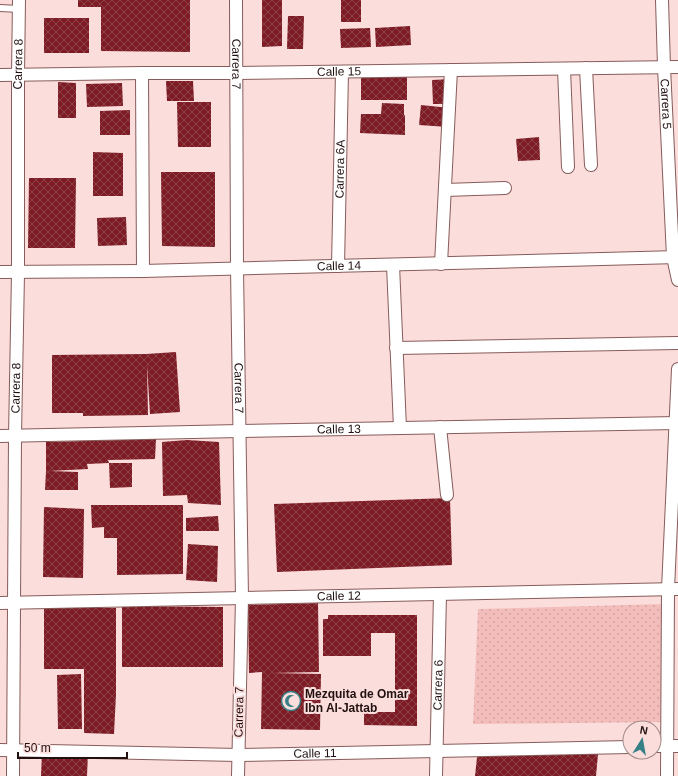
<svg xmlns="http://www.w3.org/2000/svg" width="678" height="776" font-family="Arial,sans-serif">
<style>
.park{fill:url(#park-dots)}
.building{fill:url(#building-cross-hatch)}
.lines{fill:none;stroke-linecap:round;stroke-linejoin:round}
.service-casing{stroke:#865c5a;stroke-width:8}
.minor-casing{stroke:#865c5a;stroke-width:14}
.service{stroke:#fff;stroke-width:6}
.minor{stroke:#fff;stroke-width:12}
.labels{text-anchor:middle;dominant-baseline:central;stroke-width:4;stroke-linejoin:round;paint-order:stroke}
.street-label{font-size:12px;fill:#211010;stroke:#fbdddc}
.poi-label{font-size:12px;font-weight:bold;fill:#211010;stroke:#fbdddc;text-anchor:start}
</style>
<defs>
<pattern id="park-dots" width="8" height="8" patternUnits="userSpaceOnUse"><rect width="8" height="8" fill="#f3bdbb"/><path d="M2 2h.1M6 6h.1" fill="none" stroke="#d0a1a0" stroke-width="1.8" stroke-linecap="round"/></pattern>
<pattern id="building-cross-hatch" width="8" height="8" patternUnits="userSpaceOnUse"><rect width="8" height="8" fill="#7d1c24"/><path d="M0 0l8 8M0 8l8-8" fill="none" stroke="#8d4349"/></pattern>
</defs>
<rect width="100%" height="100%" fill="#fbdddc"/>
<polygon class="park" points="665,604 667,722 473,724 478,609"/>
<g class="building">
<polygon points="78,0 190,0 190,52 101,51 101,7 78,7"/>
<polygon points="262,0 282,0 282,46 262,47"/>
<rect x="341" y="0" width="20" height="22"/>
<polygon points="288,16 304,16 303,49 287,49"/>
<rect x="44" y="18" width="45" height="35"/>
<polygon points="410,26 411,45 376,47 375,28"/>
<polygon points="370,28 371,47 341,48 340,29"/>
<rect x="361" y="77" width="46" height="23"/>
<polygon points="451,79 452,104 433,104 432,80"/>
<polygon points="166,81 193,81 194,101 167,101"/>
<polygon points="58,82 76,83 76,118 58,118"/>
<polygon points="122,83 123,106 87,107 86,84"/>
<polygon points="177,102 211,102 211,147 178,147"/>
<polygon points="382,103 404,104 404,115 405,115 405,135 360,133 361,114 381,114"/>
<polygon points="421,105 450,108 448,127 419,125"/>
<polygon points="130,110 130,135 100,135 100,111"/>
<polygon points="539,137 540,160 518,161 516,139"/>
<polygon points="93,152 123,153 123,196 93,196"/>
<polygon points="161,172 215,172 215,247 162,246"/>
<polygon points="29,178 76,178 75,248 28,248"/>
<polygon points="126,217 127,245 98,246 97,218"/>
<polygon points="176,352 180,412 150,414 147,364 148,415 83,416 83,413 52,413 52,355 146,354"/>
<polygon points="156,439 155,459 108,460 109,463 87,464 88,469 50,471 78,472 78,490 45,490 46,471 46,442"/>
<polygon points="187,440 219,442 221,505 188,503 187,495 163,496 162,442"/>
<polygon points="109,463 132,463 132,487 110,488"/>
<polygon points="450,498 452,565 277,572 274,504"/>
<polygon points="91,505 183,505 183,574 117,575 117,538 104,538 104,527 92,528"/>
<polygon points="44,507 84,509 83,578 43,577"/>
<polygon points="218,516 219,531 186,531 186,518"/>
<polygon points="188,544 218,546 217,582 186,580"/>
<polygon points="318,603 319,672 272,673 321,674 320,730 261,729 262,672 249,673 248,605"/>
<polygon points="122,606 223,607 223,667 122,667"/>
<polygon points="44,608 116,608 116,694 114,734 84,733 84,669 44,669"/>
<polygon points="328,615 417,615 417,726 364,725 364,712 395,712 395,633 371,633 371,656 323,656 323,619 328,619"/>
<polygon points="81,674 82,729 58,729 57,675"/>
<polygon points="478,748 598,754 596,776 475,776"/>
<polygon points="42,752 88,753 87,776 41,776"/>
</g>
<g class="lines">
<defs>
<polyline id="service" points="0,8 19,9"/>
<g id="minor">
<path id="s1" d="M236,0L237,269L242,598L238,776"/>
<path id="s2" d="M662,0L664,67L673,257L678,280"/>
<polyline points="586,68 591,165"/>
<polyline points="564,69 568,167"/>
<polyline points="142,73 143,271"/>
<path id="s3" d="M0,75L142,73H235L678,67"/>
<polyline points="445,190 505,188"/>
<polyline points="441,264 451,70"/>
<polyline points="393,265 400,428"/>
<path id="s4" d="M338,266L342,72"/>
<path id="s5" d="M0,272L143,271L678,257"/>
<polyline points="396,348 678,343"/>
<polyline points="440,427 447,495"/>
<path id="s6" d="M0,436L240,431L678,423"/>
<path id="s7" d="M0,603L678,589"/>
<polyline points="654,746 678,746"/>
<path id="s8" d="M0,750L238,755L630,747"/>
<path id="s9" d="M13,776L15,436L18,273V75L19,0"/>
<path id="s10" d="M436,776L440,594"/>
<polyline points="667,776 668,589 678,369"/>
</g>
</defs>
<use href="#service" class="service-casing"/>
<use href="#minor" class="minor-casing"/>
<use href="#service" class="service"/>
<use href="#minor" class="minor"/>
</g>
<defs>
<symbol id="mosque-ring" viewBox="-11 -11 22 22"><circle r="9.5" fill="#fbdddc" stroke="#378085" stroke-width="1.5"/><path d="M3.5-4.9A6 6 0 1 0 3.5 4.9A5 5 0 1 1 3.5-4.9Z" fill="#378085"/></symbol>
</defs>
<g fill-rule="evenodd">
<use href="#mosque-ring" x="280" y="690" width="22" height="22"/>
</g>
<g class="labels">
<g class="street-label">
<text stroke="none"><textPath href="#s9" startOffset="712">Carrera 8</textPath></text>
<text stroke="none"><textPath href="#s1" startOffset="64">Carrera 7</textPath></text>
<text stroke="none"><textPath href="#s3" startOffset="339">Calle 15</textPath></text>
<text stroke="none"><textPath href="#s2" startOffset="104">Carrera 5</textPath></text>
<text stroke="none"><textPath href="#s4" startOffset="97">Carrera 6A</textPath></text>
<text stroke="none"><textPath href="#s5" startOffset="339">Calle 14</textPath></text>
<text stroke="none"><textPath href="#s9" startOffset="388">Carrera 8</textPath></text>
<text stroke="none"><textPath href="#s1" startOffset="388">Carrera 7</textPath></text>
<text stroke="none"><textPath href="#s6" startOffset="339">Calle 13</textPath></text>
<text stroke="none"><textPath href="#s7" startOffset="339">Calle 12</textPath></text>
<text stroke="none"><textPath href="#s10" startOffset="91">Carrera 6</textPath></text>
<text transform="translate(239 712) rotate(-89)">Carrera 7</text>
<text stroke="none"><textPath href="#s8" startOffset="315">Calle 11</textPath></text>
</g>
<g class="poi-label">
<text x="305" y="694">Mezquita de Omar<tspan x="305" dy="14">Ibn Al-Jattab</tspan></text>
</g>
</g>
<g transform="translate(642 740) rotate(11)"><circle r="19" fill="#fbdddc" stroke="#a48b8a"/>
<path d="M0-3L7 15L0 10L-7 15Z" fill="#378085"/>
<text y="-6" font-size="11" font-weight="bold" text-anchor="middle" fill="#211010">N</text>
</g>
<path d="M18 752v6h109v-6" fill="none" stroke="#211010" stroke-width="2"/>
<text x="24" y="752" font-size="12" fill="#211010" stroke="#fbdddc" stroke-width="3" paint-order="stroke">50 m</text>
</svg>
